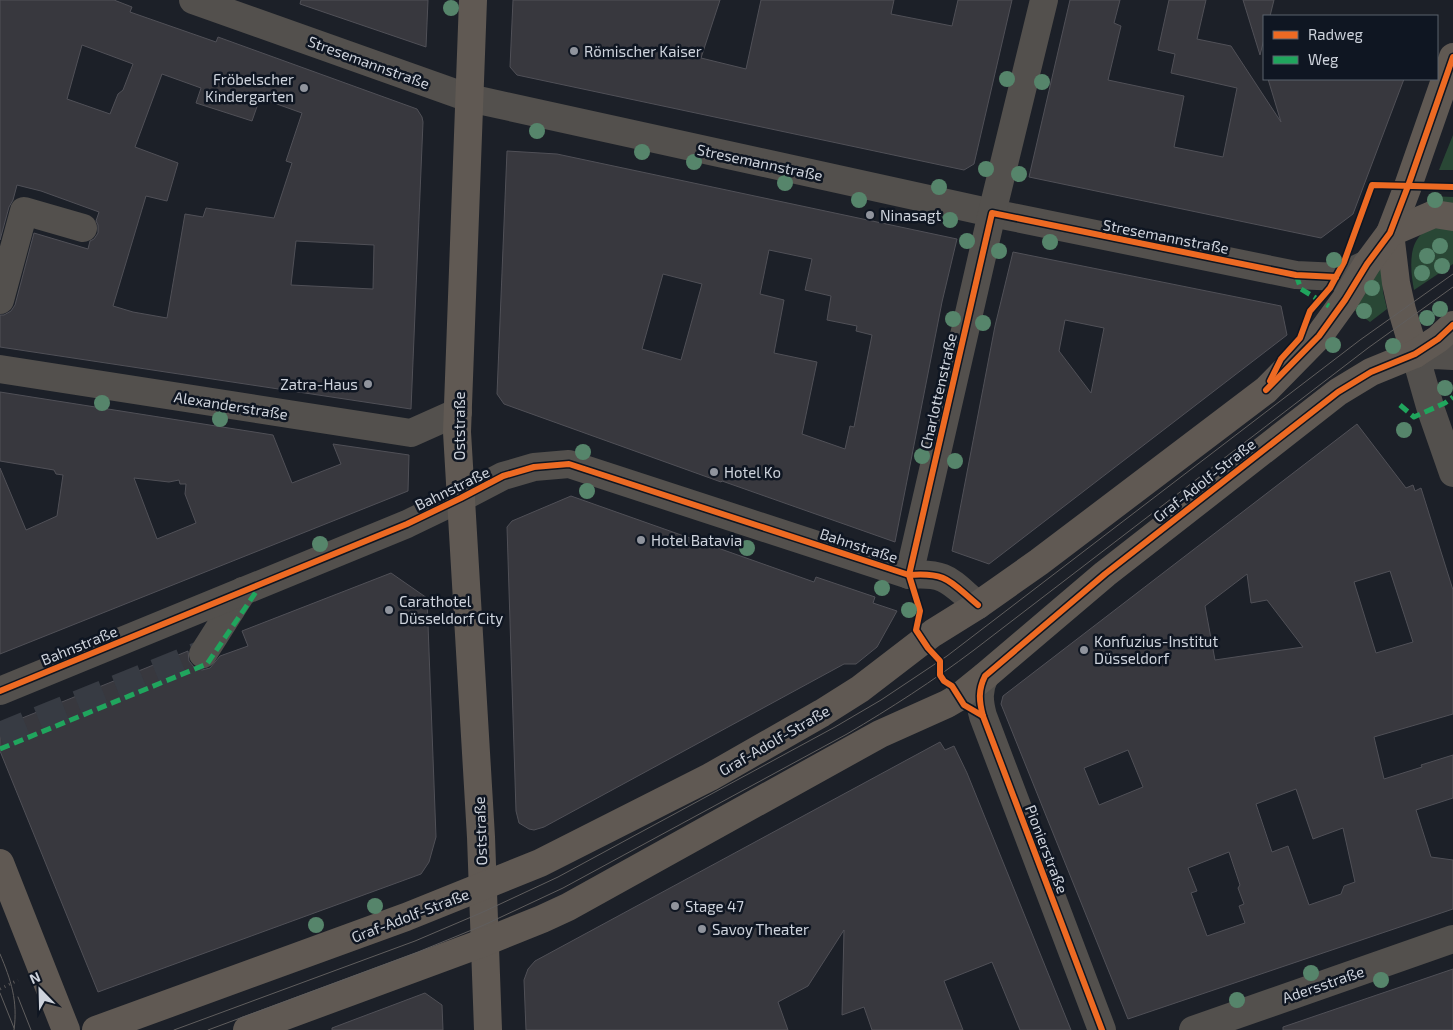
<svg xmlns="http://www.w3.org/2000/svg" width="1453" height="1030" font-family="'Exo 2',sans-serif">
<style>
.green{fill:#294735}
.building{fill:#38383e;stroke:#505057;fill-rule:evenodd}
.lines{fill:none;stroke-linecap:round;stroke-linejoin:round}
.minor-tunnel{stroke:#373b43;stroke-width:28;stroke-dasharray:28 14;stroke-linecap:butt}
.path{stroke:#585656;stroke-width:3;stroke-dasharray:1 4;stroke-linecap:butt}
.minor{stroke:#53504d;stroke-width:28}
.major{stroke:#605953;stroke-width:28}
.tram{stroke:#605e5e;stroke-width:1}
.quiet{stroke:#20a55d;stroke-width:5;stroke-dasharray:10 5;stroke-linecap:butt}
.cycleway-casing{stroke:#0f1622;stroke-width:9}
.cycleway{stroke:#ed6a23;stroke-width:6}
.tree{fill:#56856b}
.poi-dot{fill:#90949d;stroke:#0f1622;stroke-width:2}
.labels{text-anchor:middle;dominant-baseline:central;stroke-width:5;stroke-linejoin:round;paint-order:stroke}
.poi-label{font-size:15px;fill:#ced3dc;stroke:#0f1622;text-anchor:start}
.street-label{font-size:15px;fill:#ced3dc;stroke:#0f1622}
</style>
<rect width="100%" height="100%" fill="#1c2028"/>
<g class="green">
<polygon points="1453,135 1453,170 1439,170"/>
<polygon points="1429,196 1453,197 1453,205 1426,203"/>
<path d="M1434,228L1453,229V264L1414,290C1411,274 1407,245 1423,233C1426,231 1431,230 1434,228Z"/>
<polygon points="1380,268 1382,269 1383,292 1387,309 1370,322 1354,310"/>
</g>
<g class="building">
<path d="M0,0H114L132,7L130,12L216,42L218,37L417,109L422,117L423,122L411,409L0,347V315H4L11,311L15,305L34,233L88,249L90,241L94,239L98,233V225L96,221L99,212L41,191L17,185L13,200L9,207L0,240ZM82,45L133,64L123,90L118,94L110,114L67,99ZM162,74L201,88L196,103L252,121L260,98L302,113L286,161L292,163L274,218L206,208L203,217L185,214L167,318L133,312L113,306L146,196L167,201L178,163L135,147ZM296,241L374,245L373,289L291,285Z"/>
<polygon points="301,0 428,0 426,47 300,4"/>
<polygon points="513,0 720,0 701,58 746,69 761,0 894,0 891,14 952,26 958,0 1012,0 974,164 964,170 517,75 510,67"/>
<polygon points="1070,0 1120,0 1114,23 1121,26 1108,80 1184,96 1174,147 1223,157 1237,88 1171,73 1175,54 1158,50 1169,0 1206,0 1197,39 1231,46 1281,122 1268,79 1404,79 1353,214 1321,238 1029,177"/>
<polygon points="1243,0 1274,0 1270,16 1264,16 1264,39 1260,55"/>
<path d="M507,151L557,154L957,239L942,302L895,542L722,481L721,482L504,404L497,394ZM769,250L812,259L805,290L831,296L827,320L857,326L856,331L872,335L854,427L850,426L845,449L802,434L817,362L774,353L784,300L760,294ZM663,274L702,284L681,360L642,349Z"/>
<path d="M1013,252L1281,306L1287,335L989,564L952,551L995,326ZM1065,320L1104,328L1091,393L1059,351Z"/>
<path d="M0,392L273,435L292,483L341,464L333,444L409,455L408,491L0,654V468L26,530L57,516L63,475L56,474L54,470L0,461ZM134,478L169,482L179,480L180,484H186L185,494L196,523L157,539Z"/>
<path d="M1357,424L1406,488L1413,485L1415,491L1421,488L1453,590V714L1374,737L1384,779L1422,767L1421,765L1453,755V798L1416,810L1431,857L1453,860V909L1128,1019L1001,704L1003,696ZM1390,571L1413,642L1376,653L1354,582ZM1247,574L1251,603L1267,600L1303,647L1215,660L1205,606ZM1128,750L1143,787L1099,805L1084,768ZM1296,789L1313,839L1343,828L1355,882L1344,886L1341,894L1309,905L1288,846L1272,852L1256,804ZM1229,852L1240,885L1238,888L1244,904L1239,906L1245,923L1207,936L1191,893L1197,891L1188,868Z"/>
<polygon points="571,496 814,582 816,577 875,597 873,603 897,611 877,647 856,664 844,664 544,827 534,830 529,829 519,823 516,811 507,527 512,521"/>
<polygon points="391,573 427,598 436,837 429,862 421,874 98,992 0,751 0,727 188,651 189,661 194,667 202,670 210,668 220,656 248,646 242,631"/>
<polygon points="940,742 945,750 954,746 967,773 1071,1030 1020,1030 992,962 944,981 963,1030 872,1030 864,1007 842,1015 844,930 808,986 778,1002 788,1030 526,1030 524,980 528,969 535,961"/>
<polygon points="1453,969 1453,1030 1283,1030 1283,1027"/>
<polygon points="425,993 442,1005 443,1030 332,1030 332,1028"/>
</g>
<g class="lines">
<polyline class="minor-tunnel" points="0,736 203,654"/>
<polyline class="path" points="0,989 18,980"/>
<g class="minor">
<polyline points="193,0 469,98 992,213 1296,275 1339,277 1367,264"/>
<polyline points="0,300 24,211 83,228"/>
<polyline points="1453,356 1415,354 1431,410 1453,473"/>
<polyline points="0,369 411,433 458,412"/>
<polyline points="909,575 992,213 1044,0"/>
<polyline points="203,654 243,591"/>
<path d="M985,676C978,690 979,701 983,716L1102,1030"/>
<path d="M0,691L407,524L461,498L503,476L534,467L569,464L909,575C948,572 950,582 978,605"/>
<polyline points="1193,1030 1453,939"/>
</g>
<g class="major">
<polyline points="473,0 457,432 481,837 488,1030"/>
<polyline points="1415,354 1402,310 1396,283 1390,233 1408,186 1453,57"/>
<polyline points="0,863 66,1030"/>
<polyline points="96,1030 406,917 540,863 710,777 822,713 860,689 933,633 978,605 1039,562 1266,390 1319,336 1345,300 1367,264 1390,233 1434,214 1453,217"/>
<polyline points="247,1030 485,942 542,919 568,907 880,734 947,704 959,697 985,676 1105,574 1338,392 1371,372 1415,354 1438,339 1453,325"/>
</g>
<g class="tram">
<path d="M0,954C11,980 18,1001 14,1030"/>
<polyline points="0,993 14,1028"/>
<polyline points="18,997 31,1030"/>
<polyline points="174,1030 415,941 483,912 558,877 835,727 881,700 947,656 1360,340 1453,274"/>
<path d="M208,1030L418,952L484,925L563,888L847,734C891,708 933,681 974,650L1368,348L1453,287"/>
</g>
<g class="quiet">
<polyline points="1296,275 1301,289 1329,306"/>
<polyline points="1400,405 1414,417 1445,403 1453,397"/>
<polyline points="0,749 207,664 260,586"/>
</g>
<defs>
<g id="cycleway">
<polyline points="1270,381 1281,359 1300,338 1310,311 1330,288 1344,262 1372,185 1453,187"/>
<polyline points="1266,390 1319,336 1345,300 1367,264 1390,233 1408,186 1453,57"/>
<path d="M0,691L407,524L461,498L503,476L534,467L569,464L909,575C948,572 950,582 978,605"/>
<polyline points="983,716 964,705 952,686 944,681 940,675 940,661 928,648 916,630 920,611 909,575 992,213 1296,275 1336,277"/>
<path d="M1102,1030L983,716C979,701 978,690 985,676L1105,574L1338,392L1371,372L1415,354L1438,339L1453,325"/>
</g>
</defs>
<use href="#cycleway" class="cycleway-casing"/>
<use href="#cycleway" class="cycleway"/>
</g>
<g class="tree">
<circle cx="451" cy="8" r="8"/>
<circle cx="1007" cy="79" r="8"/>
<circle cx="1042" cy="82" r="8"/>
<circle cx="537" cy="131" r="8"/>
<circle cx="642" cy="152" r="8"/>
<circle cx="694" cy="162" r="8"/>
<circle cx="986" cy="169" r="8"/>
<circle cx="1019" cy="174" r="8"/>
<circle cx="785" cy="183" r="8"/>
<circle cx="939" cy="187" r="8"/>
<circle cx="859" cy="200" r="8"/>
<circle cx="1435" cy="200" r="8"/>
<circle cx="950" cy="220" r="8"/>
<circle cx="967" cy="241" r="8"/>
<circle cx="1050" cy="242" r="8"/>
<circle cx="1440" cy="246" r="8"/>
<circle cx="999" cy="251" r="8"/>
<circle cx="1427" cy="256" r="8"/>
<circle cx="1334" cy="260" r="8"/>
<circle cx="1442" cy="266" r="8"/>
<circle cx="1422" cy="273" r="8"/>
<circle cx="1372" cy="288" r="8"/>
<circle cx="1440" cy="309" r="8"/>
<circle cx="1364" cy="311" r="8"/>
<circle cx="1427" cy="318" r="8"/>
<circle cx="953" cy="319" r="8"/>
<circle cx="983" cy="323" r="8"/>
<circle cx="1333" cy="345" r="8"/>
<circle cx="1393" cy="346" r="8"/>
<circle cx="1445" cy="388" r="8"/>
<circle cx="102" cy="403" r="8"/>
<circle cx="220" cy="419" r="8"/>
<circle cx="1404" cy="430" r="8"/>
<circle cx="583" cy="452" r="8"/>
<circle cx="922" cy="456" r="8"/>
<circle cx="955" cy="461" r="8"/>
<circle cx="587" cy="491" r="8"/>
<circle cx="320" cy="544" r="8"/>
<circle cx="747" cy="548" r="8"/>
<circle cx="882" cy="588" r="8"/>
<circle cx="909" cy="610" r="8"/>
<circle cx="375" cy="906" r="8"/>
<circle cx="316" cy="925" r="8"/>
<circle cx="1311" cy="973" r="8"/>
<circle cx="1381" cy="980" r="8"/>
<circle cx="1237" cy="1000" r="8"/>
</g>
<g class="poi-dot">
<circle cx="574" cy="51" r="5"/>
<circle cx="304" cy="88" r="5"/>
<circle cx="870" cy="215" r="5"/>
<circle cx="368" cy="384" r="5"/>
<circle cx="714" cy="472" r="5"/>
<circle cx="641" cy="540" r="5"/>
<circle cx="389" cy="610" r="5"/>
<circle cx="1084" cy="650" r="5"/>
<circle cx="675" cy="906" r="5"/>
<circle cx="702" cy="929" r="5"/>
</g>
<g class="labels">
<g class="poi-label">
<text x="584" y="51">Römischer Kaiser</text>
<text x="294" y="79" text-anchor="end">Fröbelscher<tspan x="294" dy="17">Kindergarten</tspan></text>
<text x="880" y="215">Ninasagt</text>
<text x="358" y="384" text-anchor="end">Zatra-Haus</text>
<text x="724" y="472">Hotel Ko</text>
<text x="651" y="540">Hotel Batavia</text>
<text x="399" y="601">Carathotel<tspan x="399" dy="17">Düsseldorf City</tspan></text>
<text x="1094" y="641">Konfuzius-Institut<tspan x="1094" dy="17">Düsseldorf</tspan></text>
<text x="685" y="906">Stage 47</text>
<text x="712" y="929">Savoy Theater</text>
</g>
<g class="street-label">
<text transform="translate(369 62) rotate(20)">Stresemannstraße</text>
<text transform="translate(760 162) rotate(12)">Stresemannstraße</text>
<text transform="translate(1166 236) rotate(11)">Stresemannstraße</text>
<text transform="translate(938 391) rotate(-77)">Charlottenstraße</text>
<text transform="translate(231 405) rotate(9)">Alexanderstraße</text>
<text transform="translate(459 426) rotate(-90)">Oststraße</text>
<text transform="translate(1204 480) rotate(-38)">Graf-Adolf-Straße</text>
<text transform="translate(452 488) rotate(-26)">Bahnstraße</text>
<text transform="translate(859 545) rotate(18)">Bahnstraße</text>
<text transform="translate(79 645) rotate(-22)">Bahnstraße</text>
<text transform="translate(774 740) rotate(-30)">Graf-Adolf-Straße</text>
<text transform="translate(480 831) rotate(-92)">Oststraße</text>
<text transform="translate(1047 849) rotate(69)">Pionierstraße</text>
<text transform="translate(410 915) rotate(-21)">Graf-Adolf-Straße</text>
<text transform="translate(1323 984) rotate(-19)">Adersstraße</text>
</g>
</g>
<rect x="1263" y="15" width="175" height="65" fill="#0f1622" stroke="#5b626c"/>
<rect x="1273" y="31" width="25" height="8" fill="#ed6a23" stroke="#5b626c"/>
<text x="1308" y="40" font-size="15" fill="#ced3dc">Radweg</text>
<rect x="1273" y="56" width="25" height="8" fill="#20a55d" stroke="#5b626c"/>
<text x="1308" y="65" font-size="15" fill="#ced3dc">Weg</text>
<g transform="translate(40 990) rotate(337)" stroke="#0f1622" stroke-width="4" paint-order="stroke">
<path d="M0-4L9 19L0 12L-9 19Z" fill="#ced3dc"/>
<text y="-8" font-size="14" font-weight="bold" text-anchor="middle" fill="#ced3dc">N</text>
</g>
</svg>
